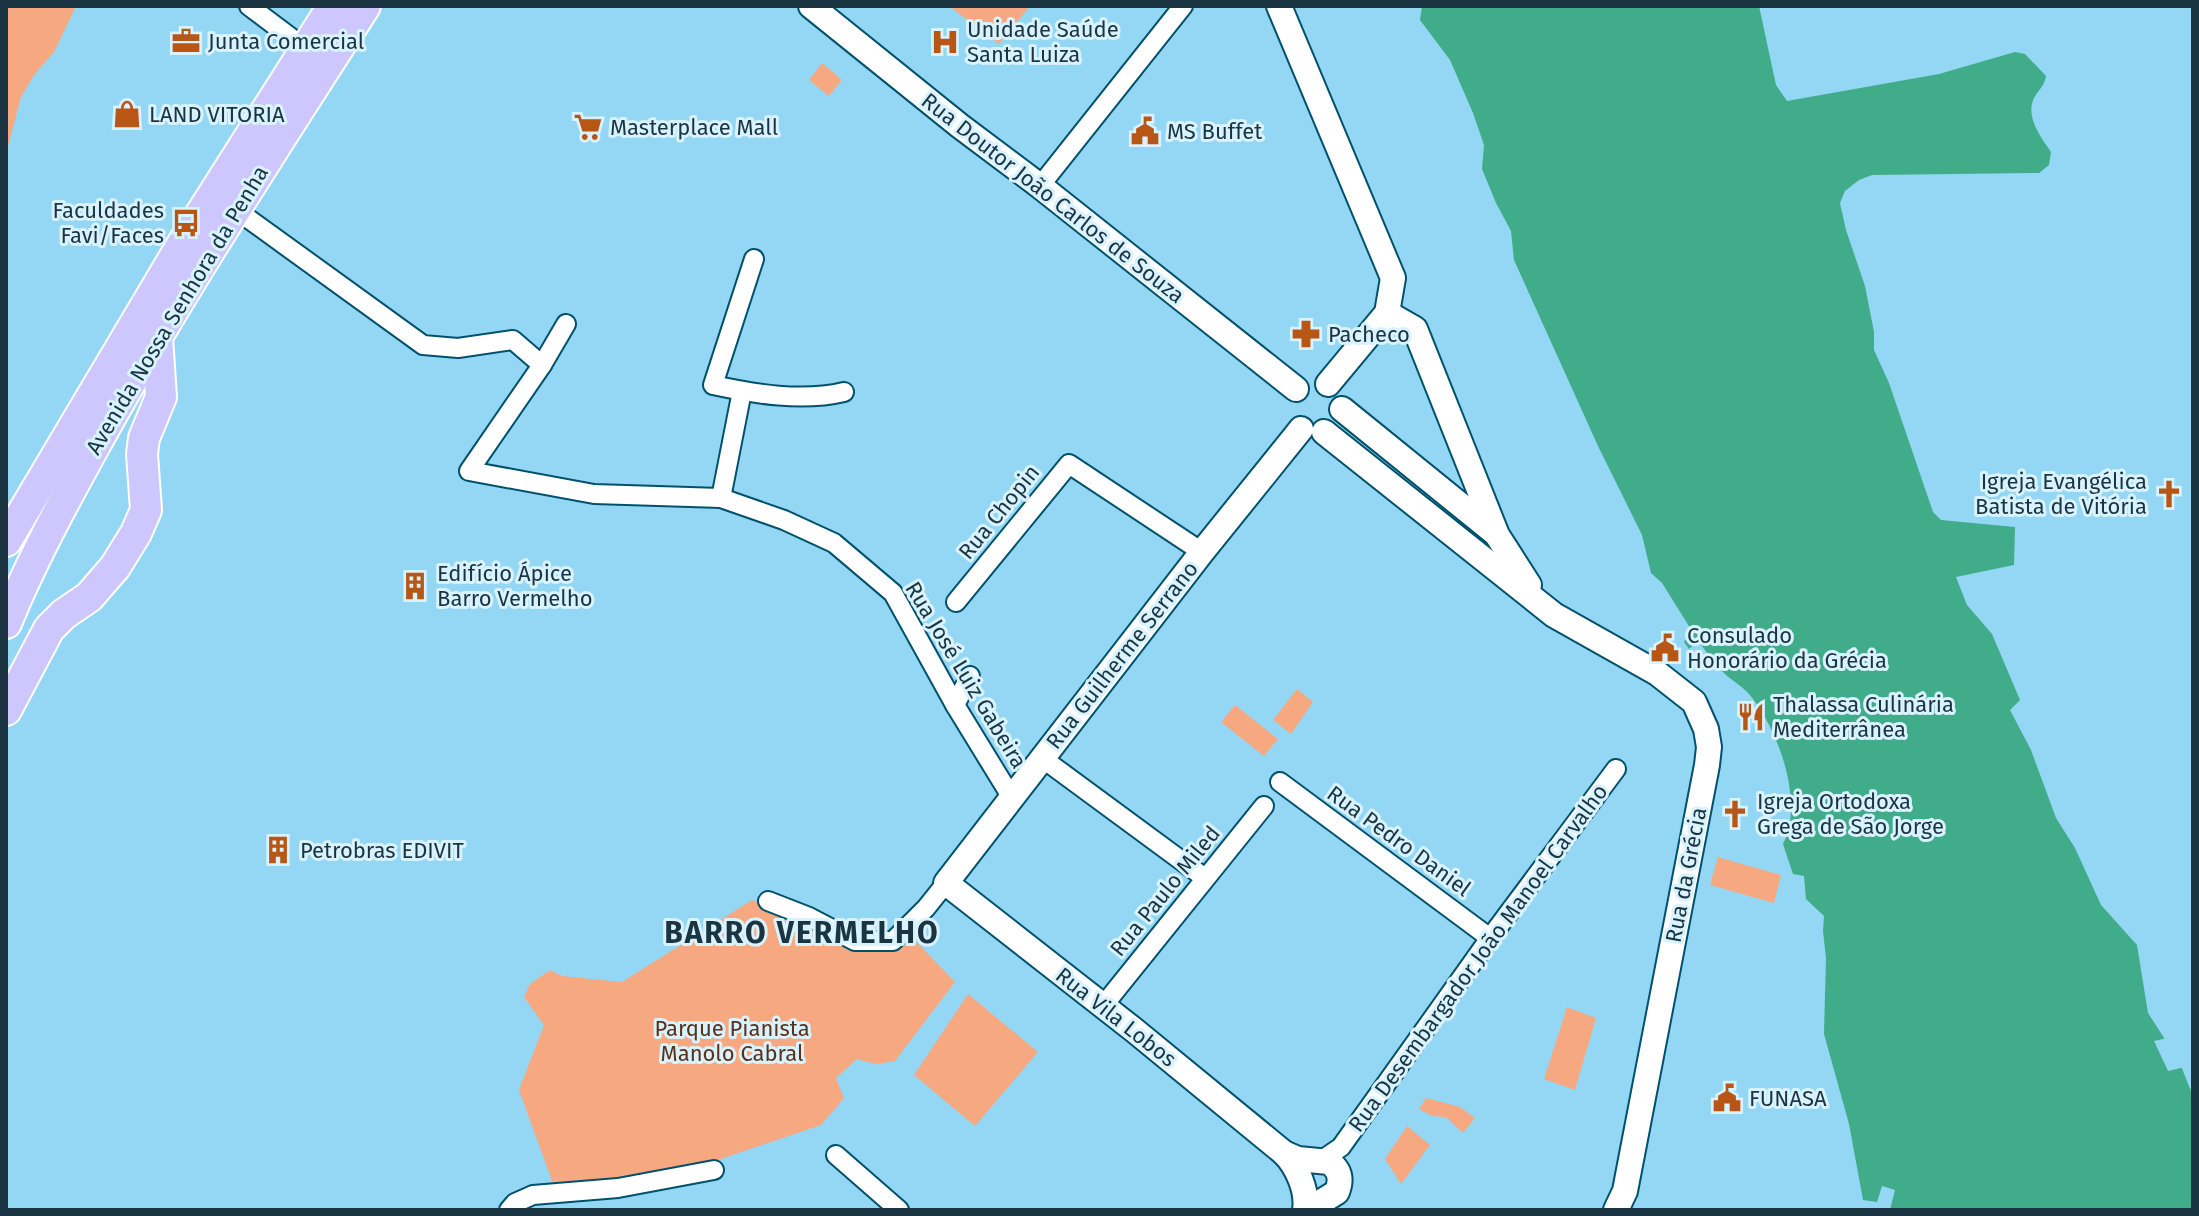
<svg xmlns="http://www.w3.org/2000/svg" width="2199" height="1216" font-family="'Fira Sans',sans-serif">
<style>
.green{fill:#f6a981}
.water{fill:#41ac89}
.pier{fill:#94d7f5}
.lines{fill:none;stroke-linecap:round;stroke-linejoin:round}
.minor-casing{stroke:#00516b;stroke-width:22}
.tertiary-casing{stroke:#00516b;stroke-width:28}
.primary-casing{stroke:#fff;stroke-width:34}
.minor{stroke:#fff;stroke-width:18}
.tertiary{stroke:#fff;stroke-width:24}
.primary{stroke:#cdc7fd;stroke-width:30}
.labels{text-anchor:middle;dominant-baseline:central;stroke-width:6;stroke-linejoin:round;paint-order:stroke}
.poi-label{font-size:22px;fill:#1a3541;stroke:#d8f2fe;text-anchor:start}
.street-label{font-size:22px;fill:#1a3541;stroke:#d8f2fe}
.park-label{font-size:22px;fill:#5a311b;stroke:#d8f2fe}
.district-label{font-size:30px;font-weight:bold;letter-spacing:2px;fill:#1a3541;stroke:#d8f2fe}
</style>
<rect width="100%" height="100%" fill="#94d7f5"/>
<g class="green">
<polygon points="6,6 76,6 54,52 34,75 21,97 6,154"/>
<polygon points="949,6 1030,6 999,44"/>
<polygon points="822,63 842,80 829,96 809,80"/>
<polygon points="1297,689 1313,702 1291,734 1273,720"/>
<polygon points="1235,705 1278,739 1264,756 1221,722"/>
<polygon points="1718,857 1781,875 1774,903 1710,885"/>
<polygon points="752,900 874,940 904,929 955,982 895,1061 876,1064 857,1059 836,1078 844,1098 821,1125 712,1162 556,1192 519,1090 544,1025 524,997 530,984 550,970 562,976 622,982"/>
<polygon points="968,994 1038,1052 975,1126 914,1075"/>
<polygon points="1567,1007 1596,1018 1575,1090 1544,1079"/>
<polygon points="1426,1098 1460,1107 1475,1118 1463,1133 1446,1117 1432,1116 1419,1109"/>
<polygon points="1407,1126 1430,1145 1401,1184 1385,1159"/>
</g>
<path class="water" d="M1422,6H1759L1776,85L1787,101L1939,74L2015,52L2025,54L2046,76C2044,87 2039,89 2034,98C2025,117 2041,137 2051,152L2049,165L2039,173L1872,175L1859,180L1845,191L1840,203L1846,230L1865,286L1874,332V350L1889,383L1933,512L1941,520L2015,527L2014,565L1956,577L1967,605L1992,634L2020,700L2010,710L2031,750L2056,818L2075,848L2101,905L2137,945L2148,1013L2179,1061L2193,1096V1210H1890L1895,1190L1882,1186L1877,1202L1863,1200L1849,1124L1824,1034L1826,958L1823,931L1824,916L1806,899L1804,876L1793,874L1783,844C1805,803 1778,728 1749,694C1743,687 1733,681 1726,675C1715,665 1707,652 1698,641L1689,649L1684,642L1692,631L1662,583L1651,573L1642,535L1598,446L1514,260L1511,231L1496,203L1482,169L1484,145L1473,113L1450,60L1420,20Z"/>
<polygon class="pier" points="2167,1038 2182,1059 2185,1067 2168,1071 2154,1041"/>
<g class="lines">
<defs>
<g id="minor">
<polyline points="249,6 306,49"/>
<polyline points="1040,186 1183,6"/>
<polyline points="235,209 423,345 458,348 513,340 542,365"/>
<path d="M754,259L713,385C755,394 802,402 844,392"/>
<polyline points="566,324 542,365 469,471 594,494 721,498 784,520 834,543 893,593 955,705 1012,798"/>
<polyline points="721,498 742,391"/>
<polyline points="956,602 1069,464 1202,552"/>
<polyline points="955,705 970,676"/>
<polyline points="1042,758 1205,878"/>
<polyline points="1280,782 1490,938"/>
<polyline points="768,901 809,917 855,941 893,941 926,908 946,883"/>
<polyline points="1103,1006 1264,806"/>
<polyline points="836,1155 899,1210"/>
<polyline points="1322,1160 1341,1147 1490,938 1616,769"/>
<polyline points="509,1210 515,1203 533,1195 618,1188 714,1170"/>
</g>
<g id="tertiary">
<polyline points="811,6 960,126 1040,186 1296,389"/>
<polyline points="1279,6 1393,278 1387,313 1328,384"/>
<polyline points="1387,313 1415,329 1497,535 1529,585"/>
<polyline points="1342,409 1495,533"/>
<path d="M1301,429L1202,552L946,883L1134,1030L1284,1153C1297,1166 1308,1191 1305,1210"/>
<polyline points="1324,432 1554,615 1657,673 1694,702 1706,729 1709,747 1707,765 1625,1191 1616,1210"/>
<path d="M1284,1153L1298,1159L1329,1162C1340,1170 1342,1179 1337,1192L1308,1210"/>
</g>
<g id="primary">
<polyline points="6,541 192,228 333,6"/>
<path d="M6,623C33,557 67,496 101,434C183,287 275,147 365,6"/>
<polyline points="6,710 49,629 64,614 89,597 115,567 136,533 146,510 142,454 144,438 161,397 157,337"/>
</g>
</defs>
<use href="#minor" class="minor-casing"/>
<use href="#tertiary" class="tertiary-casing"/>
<use href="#primary" class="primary-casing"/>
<use href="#minor" class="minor"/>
<use href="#tertiary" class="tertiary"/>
<use href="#primary" class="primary"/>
</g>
<defs>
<symbol id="office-bare" viewBox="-9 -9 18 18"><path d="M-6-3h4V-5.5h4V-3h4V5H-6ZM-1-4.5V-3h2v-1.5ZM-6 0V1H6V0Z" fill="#b75615" stroke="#d8f2fe" stroke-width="2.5" paint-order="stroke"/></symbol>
<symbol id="hospital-bare" viewBox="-9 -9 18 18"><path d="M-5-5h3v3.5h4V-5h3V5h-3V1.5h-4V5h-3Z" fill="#b75615" stroke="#d8f2fe" stroke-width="2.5" paint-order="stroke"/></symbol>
<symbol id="shop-bare" viewBox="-9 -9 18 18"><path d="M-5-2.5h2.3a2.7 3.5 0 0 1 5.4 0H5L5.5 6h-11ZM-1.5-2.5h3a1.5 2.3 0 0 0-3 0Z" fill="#b75615" stroke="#d8f2fe" stroke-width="2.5" paint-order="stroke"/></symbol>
<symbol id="supermarket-bare" viewBox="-9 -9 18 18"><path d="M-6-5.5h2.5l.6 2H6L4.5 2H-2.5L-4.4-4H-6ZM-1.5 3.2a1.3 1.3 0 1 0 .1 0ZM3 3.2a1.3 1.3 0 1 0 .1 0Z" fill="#b75615" stroke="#d8f2fe" stroke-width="2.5" paint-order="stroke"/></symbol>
<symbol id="civic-bare" viewBox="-9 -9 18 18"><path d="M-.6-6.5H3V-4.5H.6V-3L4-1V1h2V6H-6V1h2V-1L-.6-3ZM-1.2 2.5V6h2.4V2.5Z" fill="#b75615" stroke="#d8f2fe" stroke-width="2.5" paint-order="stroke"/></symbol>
<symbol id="bus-bare" viewBox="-9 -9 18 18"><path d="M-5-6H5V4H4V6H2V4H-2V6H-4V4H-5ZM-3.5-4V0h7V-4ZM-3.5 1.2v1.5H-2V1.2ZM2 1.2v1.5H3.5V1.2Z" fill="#b75615" stroke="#d8f2fe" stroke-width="2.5" paint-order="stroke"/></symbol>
<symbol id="pharmacy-bare" viewBox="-9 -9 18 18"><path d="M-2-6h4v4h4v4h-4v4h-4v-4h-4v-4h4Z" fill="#b75615" stroke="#d8f2fe" stroke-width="2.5" paint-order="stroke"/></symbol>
<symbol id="church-bare" viewBox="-9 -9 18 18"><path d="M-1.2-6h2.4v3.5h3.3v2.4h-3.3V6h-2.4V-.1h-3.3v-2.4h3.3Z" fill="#b75615" stroke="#d8f2fe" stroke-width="2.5" paint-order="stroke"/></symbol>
<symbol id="building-bare" viewBox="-9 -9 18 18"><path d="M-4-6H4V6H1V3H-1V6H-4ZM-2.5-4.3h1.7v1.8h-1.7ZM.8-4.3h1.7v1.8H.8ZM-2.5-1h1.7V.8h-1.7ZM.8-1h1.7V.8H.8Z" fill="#b75615" stroke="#d8f2fe" stroke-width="2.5" paint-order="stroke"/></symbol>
<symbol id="restaurant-bare" viewBox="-9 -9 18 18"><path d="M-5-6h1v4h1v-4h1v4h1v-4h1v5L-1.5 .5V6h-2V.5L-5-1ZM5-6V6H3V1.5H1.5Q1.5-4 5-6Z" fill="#b75615" stroke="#d8f2fe" stroke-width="2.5" paint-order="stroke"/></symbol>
</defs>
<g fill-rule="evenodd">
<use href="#office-bare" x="166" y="21" width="40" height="40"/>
<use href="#hospital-bare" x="925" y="22" width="40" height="40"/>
<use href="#shop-bare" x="107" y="94" width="40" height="40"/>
<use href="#supermarket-bare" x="568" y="107" width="40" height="40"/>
<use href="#civic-bare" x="1125" y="111" width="40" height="40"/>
<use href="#bus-bare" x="166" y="203" width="40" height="40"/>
<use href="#pharmacy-bare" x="1286" y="314" width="40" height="40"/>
<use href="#church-bare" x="2149" y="474" width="40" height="40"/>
<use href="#building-bare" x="395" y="566" width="40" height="40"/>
<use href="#civic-bare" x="1645" y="628" width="40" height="40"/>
<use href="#restaurant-bare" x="1731" y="697" width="40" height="40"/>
<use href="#church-bare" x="1715" y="794" width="40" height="40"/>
<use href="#building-bare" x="258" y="830" width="40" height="40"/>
<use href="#civic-bare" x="1707" y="1078" width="40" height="40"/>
</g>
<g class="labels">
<g class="poi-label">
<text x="967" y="29">Unidade Saúde<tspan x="967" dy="25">Santa Luiza</tspan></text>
<text x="208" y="41">Junta Comercial</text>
<text x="149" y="114">LAND VITORIA</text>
<text x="610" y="127">Masterplace Mall</text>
<text x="1167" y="131">MS Buffet</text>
<text x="164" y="210" text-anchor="end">Faculdades<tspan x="164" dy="25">Favi/Faces</tspan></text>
<text x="1328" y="334">Pacheco</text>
<text x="2147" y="481" text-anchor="end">Igreja Evangélica<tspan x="2147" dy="25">Batista de Vitória</tspan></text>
<text x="437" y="573">Edifício Ápice<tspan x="437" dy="25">Barro Vermelho</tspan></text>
<text x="1687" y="635">Consulado<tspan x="1687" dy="25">Honorário da Grécia</tspan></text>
<text x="1773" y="704">Thalassa Culinária<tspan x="1773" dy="25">Mediterrânea</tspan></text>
<text x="1757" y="801">Igreja Ortodoxa<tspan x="1757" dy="25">Grega de São Jorge</tspan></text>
<text x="300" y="850">Petrobras EDIVIT</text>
<text x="1749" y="1098">FUNASA</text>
</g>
<g class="street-label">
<text transform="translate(1053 198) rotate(38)">Rua Doutor João Carlos de Souza</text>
<text transform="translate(177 310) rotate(-59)">Avenida Nossa Senhora da Penha</text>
<text transform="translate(999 512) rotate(-51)">Rua Chopin</text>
<text transform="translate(1122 655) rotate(-52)">Rua Guilherme Serrano</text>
<text transform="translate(966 675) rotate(59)">Rua José Luiz Gabeira</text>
<text transform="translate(1399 841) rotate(36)">Rua Pedro Daniel</text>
<text transform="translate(1686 875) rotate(-79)">Rua da Grécia</text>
<text transform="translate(1165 891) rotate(-51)">Rua Paulo Miled</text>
<text transform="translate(1478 958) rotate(-54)">Rua Desembargador João Manoel Carvalho</text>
<text transform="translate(1116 1017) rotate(38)">Rua Vila Lobos</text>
</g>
<g class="park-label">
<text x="732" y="1028">Parque Pianista<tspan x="732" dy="25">Manolo Cabral</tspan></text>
</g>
<g class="district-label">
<text x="802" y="933">BARRO VERMELHO</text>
</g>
</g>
<rect width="2199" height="1216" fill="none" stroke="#1a3541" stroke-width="16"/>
</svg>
